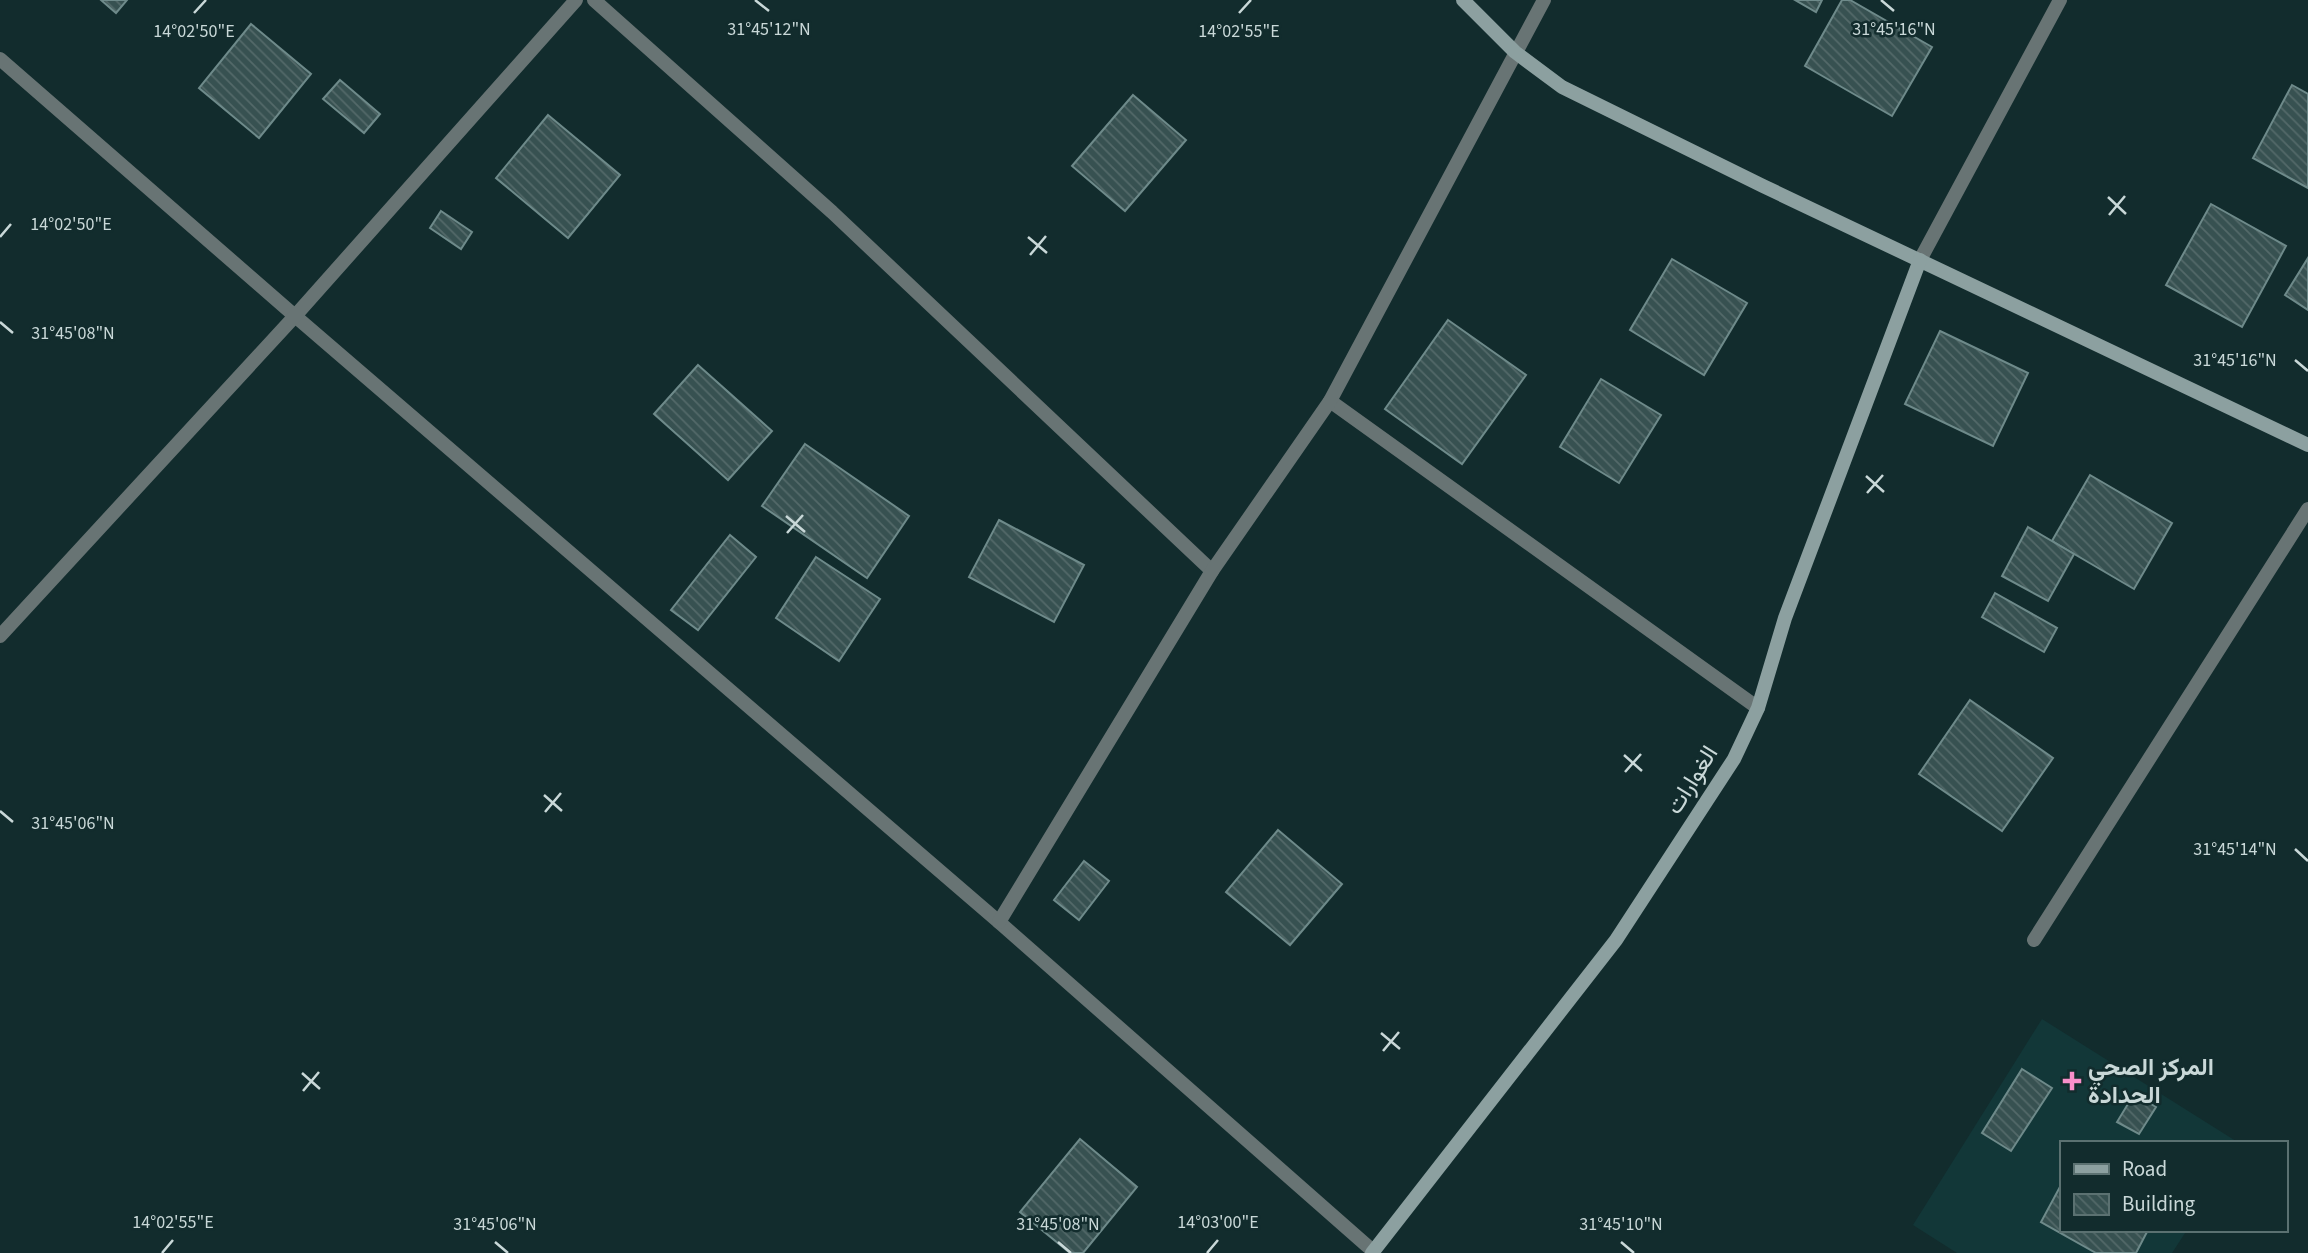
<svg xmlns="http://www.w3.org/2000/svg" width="2308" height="1253" font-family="'Source Sans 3',Vazirmatn,sans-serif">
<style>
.built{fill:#123738}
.building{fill:url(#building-back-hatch);stroke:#6e8a8a;stroke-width:2}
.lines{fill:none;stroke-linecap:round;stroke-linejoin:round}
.street{stroke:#687474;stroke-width:14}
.secondary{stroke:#8ca0a0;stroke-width:14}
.ticks{fill:none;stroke:#c9d8d8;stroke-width:2.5}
.poi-dot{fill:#f98fca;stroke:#122c2d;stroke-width:2.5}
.labels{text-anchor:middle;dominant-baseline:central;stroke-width:5;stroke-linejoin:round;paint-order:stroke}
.street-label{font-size:24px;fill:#c9d8d8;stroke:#122c2d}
.poi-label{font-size:24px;font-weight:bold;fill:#c9d8d8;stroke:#122c2d;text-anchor:start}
.ticks-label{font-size:18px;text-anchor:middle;fill:#c9d8d8;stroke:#122c2d;stroke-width:5;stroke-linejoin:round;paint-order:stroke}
</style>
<defs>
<pattern id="building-back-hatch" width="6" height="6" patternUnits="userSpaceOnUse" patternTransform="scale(1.75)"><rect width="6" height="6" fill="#375151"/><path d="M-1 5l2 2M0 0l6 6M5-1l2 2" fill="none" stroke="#536969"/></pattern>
</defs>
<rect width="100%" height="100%" fill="#122c2d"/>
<polygon class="built" points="2042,1019 2239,1143 2061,1143 2061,1230 2187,1230 2172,1253 1957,1253 1913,1225"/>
<g class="building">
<polygon points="101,0 127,0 116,13"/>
<polygon points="1795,0 1822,0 1816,12"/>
<polygon points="1842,0 1850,0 1932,47 1892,116 1805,66"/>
<polygon points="251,24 311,74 259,138 199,88"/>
<polygon points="340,80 380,114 364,133 323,99"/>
<polygon points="2292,85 2308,94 2308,188 2253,158"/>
<polygon points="1133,95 1186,140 1125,211 1072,166"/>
<polygon points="548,115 620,175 568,238 496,178"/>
<polygon points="2211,204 2286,246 2242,327 2166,285"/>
<polygon points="441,211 472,232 461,249 430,228"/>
<polygon points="2308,258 2308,310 2285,295"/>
<polygon points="1672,259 1747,303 1704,375 1630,330"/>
<polygon points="1448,320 1526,375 1462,464 1385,409"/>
<polygon points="1940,331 2028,373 1993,446 1905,404"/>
<polygon points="698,365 772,431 728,480 654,414"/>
<polygon points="1601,379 1661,415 1619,483 1560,447"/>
<polygon points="805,444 909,516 867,578 762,506"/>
<polygon points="2090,475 2172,523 2134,589 2052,541"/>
<polygon points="999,520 1084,565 1054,622 969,577"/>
<polygon points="2028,527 2074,554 2048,601 2002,576"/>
<polygon points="730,535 756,557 698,630 671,610"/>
<polygon points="816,557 880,599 839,661 776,618"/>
<polygon points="1995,593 2057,628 2044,652 1982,617"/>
<polygon points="1970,700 2053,758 2002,831 1919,774"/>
<polygon points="1278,830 1342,884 1290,945 1226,892"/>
<polygon points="1084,861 1109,881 1079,920 1054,900"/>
<polygon points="2022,1069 2052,1088 2011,1151 1982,1133"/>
<polygon points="2134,1094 2156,1107 2139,1134 2117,1122"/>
<polygon points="1080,1139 1137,1187 1083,1253 1070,1253 1020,1212"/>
<polygon points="2061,1185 2061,1230 2148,1230 2136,1253 2096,1253 2041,1222"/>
</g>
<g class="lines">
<g class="street">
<polyline points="594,0 832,212 1212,571"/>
<polyline points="0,59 295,316 999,922 1373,1251"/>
<polyline points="1920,260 2060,0"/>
<polyline points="1330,401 1758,708"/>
<polyline points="0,636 295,316 576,0"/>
<polyline points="999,922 1212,571 1330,401 1544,0"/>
<polyline points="2034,940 2308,509"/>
</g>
<g class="secondary">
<polyline points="1463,0 1515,52 1562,87 1763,186 2308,445"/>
<polyline points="1372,1253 1616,940 1734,759 1758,708 1785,618 1920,260"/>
</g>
</g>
<path class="ticks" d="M755,0L769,11M1881,0L1894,11M194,13L206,0M1239,13L1251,0M2108,197L2126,214M2109,215L2125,196M0,237L11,224M1028,237L1047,253M1030,255L1046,236M0,322L13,333M2295,360L2308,371M1866,476L1884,492M1867,493L1883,475M786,516L805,532M787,533L803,515M1624,755L1642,771M1625,772L1641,754M544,795L562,811M0,811L13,822M545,812L561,793M2295,849L2308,861M1381,1033L1400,1049M1383,1051L1399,1032M302,1073L320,1089M303,1091L319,1072M495,1242L508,1253M1058,1242L1071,1253M1621,1242L1634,1253M162,1253L173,1240M1207,1253L1218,1240"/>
<path class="poi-dot" d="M2068.5 1070.5h7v7h7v7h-7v7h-7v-7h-7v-7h7z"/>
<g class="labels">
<g class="street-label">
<text transform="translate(1692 780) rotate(-58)">الغوارات</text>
</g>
<g class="poi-label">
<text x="2088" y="1067">المركز الصحي<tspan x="2088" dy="28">الحدادة</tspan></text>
</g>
</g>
<g class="ticks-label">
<text x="769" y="35">31°45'12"N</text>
<text x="1894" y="35">31°45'16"N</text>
<text x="194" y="37">14°02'50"E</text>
<text x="1239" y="37">14°02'55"E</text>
<text x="71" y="230">14°02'50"E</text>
<text x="73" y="339">31°45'08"N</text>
<text x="2235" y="366">31°45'16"N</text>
<text x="73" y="829">31°45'06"N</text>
<text x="2235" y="855">31°45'14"N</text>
<text x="173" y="1228">14°02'55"E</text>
<text x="1218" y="1228">14°03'00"E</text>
<text x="495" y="1230">31°45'06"N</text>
<text x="1058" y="1230">31°45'08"N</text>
<text x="1621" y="1230">31°45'10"N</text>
</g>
<rect x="2060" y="1141" width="228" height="91" fill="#122c2d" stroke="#5b7171" stroke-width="2"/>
<rect x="2074" y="1164" width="35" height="10" fill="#8ca0a0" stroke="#5b7171" stroke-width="2"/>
<text x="2122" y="1176" font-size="21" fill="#c9d8d8">Road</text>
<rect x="2074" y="1194" width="35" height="21" fill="url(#building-back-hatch)" stroke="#5b7171" stroke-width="2"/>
<text x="2122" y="1211" font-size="21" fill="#c9d8d8">Building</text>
</svg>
